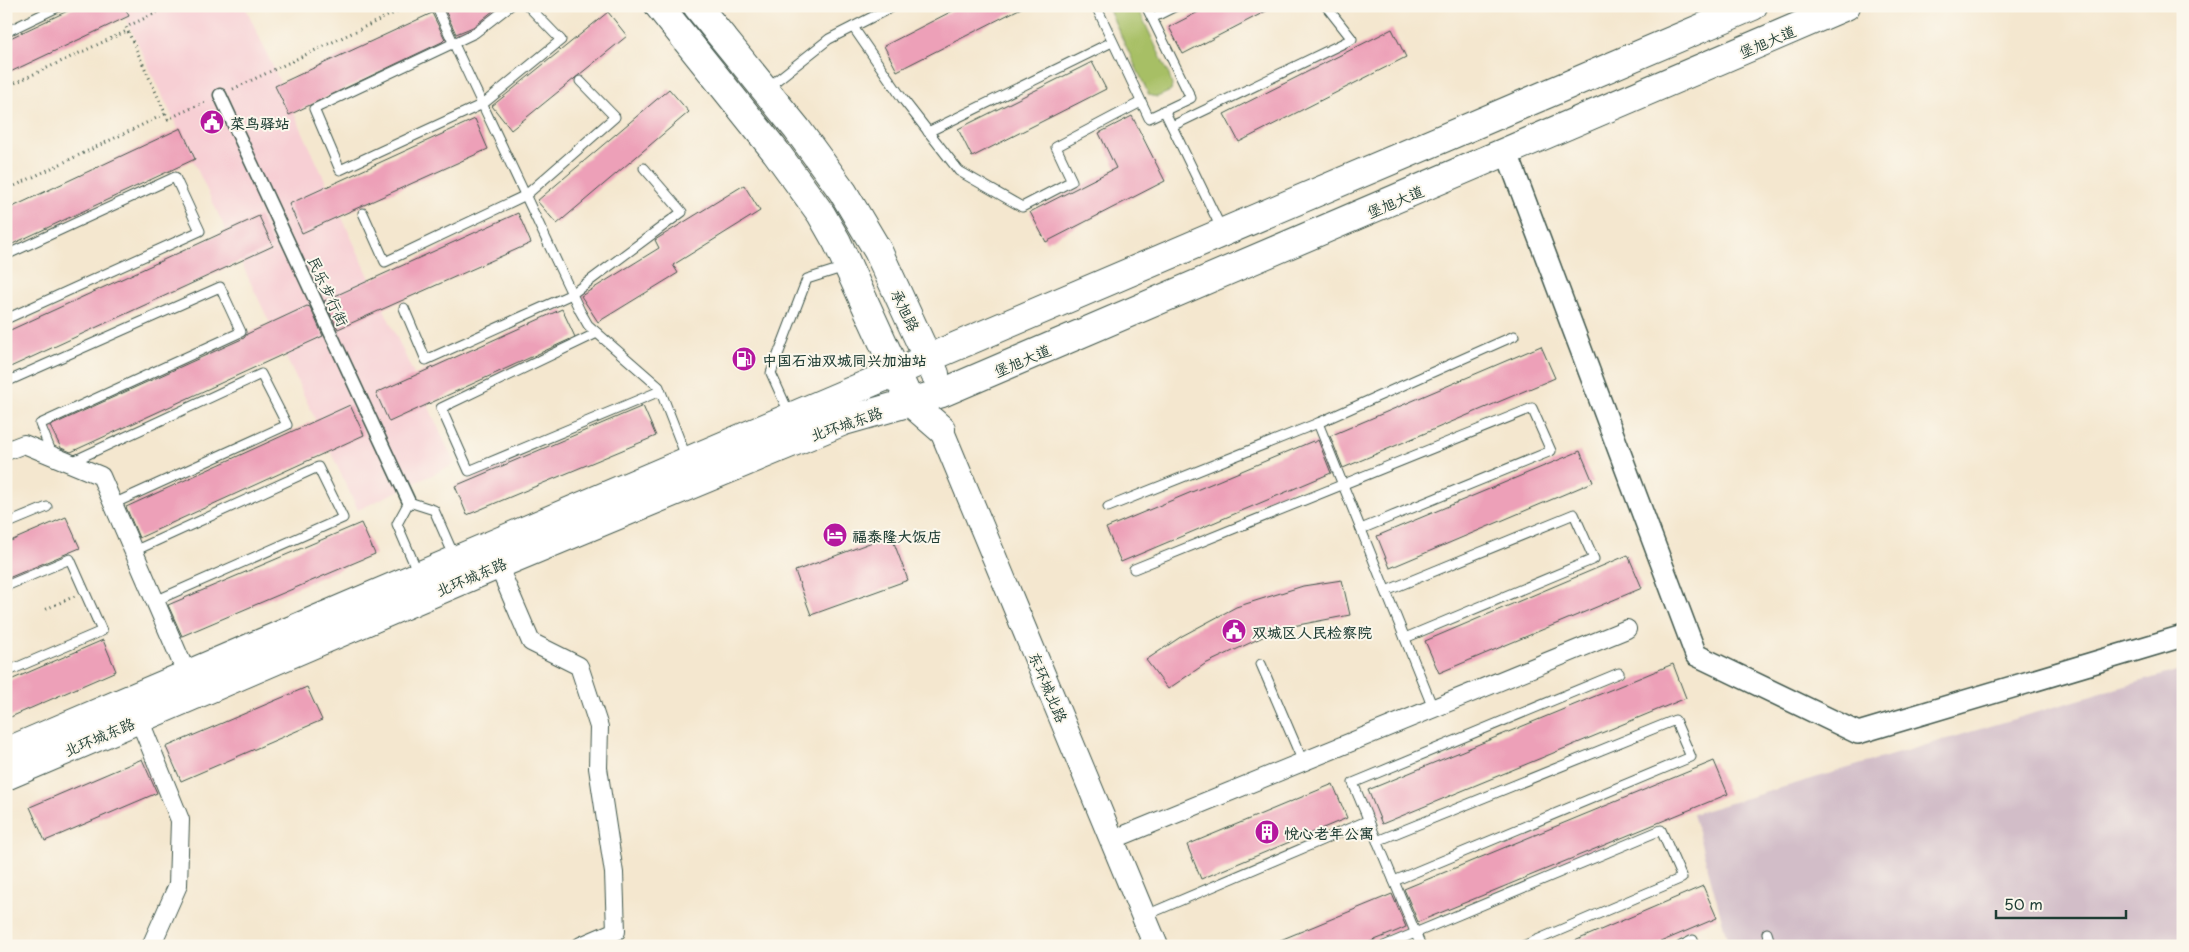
<svg xmlns="http://www.w3.org/2000/svg" width="2189" height="952" font-family="'Playpen Sans','LXGW WenKai TC',sans-serif">
<style>
.built{fill:#f7cfd4}
.industrial{fill:#d2bdc8}
.green{fill:#a7bf65;stroke:#637e4c}
.building{fill:#eda0b8}
.lines{fill:none;stroke-linecap:round;stroke-linejoin:round}
.service-casing{stroke:#3f564b;stroke-width:11}
.pedestrian-casing{stroke:#3f564b;stroke-width:15}
.minor-casing{stroke:#3f564b;stroke-width:20}
.tertiary-casing{stroke:#3f564b;stroke-width:24}
.secondary-casing{stroke:#3f564b;stroke-width:26}
.primary-casing{stroke:#3f564b;stroke-width:30}
.path{stroke:#3f564b;stroke-width:3;stroke-dasharray:1 4;stroke-linecap:butt}
.service{stroke:#fff;stroke-width:9}
.pedestrian{stroke:#fff;stroke-width:12}
.minor{stroke:#fff;stroke-width:18}
.tertiary{stroke:#fff;stroke-width:21}
.secondary{stroke:#fff;stroke-width:24}
.primary{stroke:#fff;stroke-width:28}
.labels{text-anchor:middle;dominant-baseline:central;stroke-width:4;stroke-linejoin:round;paint-order:stroke}
.street-label{font-size:15px;fill:#1f3d34;stroke:#fbf7ec}
.poi-label{font-size:15px;font-weight:bold;fill:#1f3d34;stroke:#fbf7ec;text-anchor:start}
</style>
<rect width="100%" height="100%" fill="#fbf7ec"/>
<filter id="ink" filterUnits="userSpaceOnUse"><feTurbulence type="fractalNoise" baseFrequency=".02" numOctaves="2"/><feDisplacementMap in="SourceGraphic" scale="10" xChannelSelector="R" yChannelSelector="G"/><feConvolveMatrix kernelMatrix="1 2 1 2 8 2 1 2 1" color-interpolation-filters="sRGB"/></filter>
<filter id="wash" filterUnits="userSpaceOnUse"><feTurbulence type="fractalNoise" baseFrequency=".0096" numOctaves="4" result="noise"/><feDisplacementMap in="SourceGraphic" scale="20" xChannelSelector="R" yChannelSelector="G"/><feGaussianBlur stdDeviation="1.12" result="paint"/><feColorMatrix in="noise" values="0 0 0 0 0 0 0 0 0 0 0 0 0 0 0 0 0 1.4 0 .05"/><feComposite in="paint" operator="in"/></filter>
<g filter="url(#wash)">
<rect width="100%" height="100%" fill="#f4e7cf"/>
<polygon class="built" points="120,6 245,6 455,464 358,510"/>
<polygon class="industrial" points="2183,669 2183,946 1729,946 1693,814"/>
<polygon class="green" points="1107,6 1137,6 1169,75 1172,85 1171,91 1157,97 1149,95"/>
<g id="blocks">
<g class="building">
<polygon points="78,6 124,6 129,16 6,74 6,40"/>
<polygon points="447,6 499,6 473,27 456,34 444,8"/>
<polygon points="962,6 1025,6 897,71 884,46"/>
<polygon points="1210,6 1276,6 1183,54 1169,27"/>
<polygon points="608,12 627,36 511,130 492,106"/>
<polygon points="432,13 445,39 442,42 289,115 275,86"/>
<polygon points="1392,29 1406,57 1239,142 1224,114"/>
<polygon points="1092,62 1106,89 972,157 958,129"/>
<polygon points="669,89 689,112 557,224 537,201"/>
<polygon points="1132,116 1165,181 1046,242 1030,212 1116,168 1099,133"/>
<polygon points="475,119 488,149 302,233 289,204"/>
<polygon points="181,128 195,159 6,247 6,210"/>
<polygon points="744,185 760,211 673,265 678,273 598,322 581,296 659,248 655,240"/>
<polygon points="518,213 531,243 338,329 324,301"/>
<polygon points="259,216 273,246 6,369 6,332"/>
<polygon points="307,306 310,307 323,336 71,452 61,448 50,426 244,338 247,334"/>
<polygon points="562,309 575,337 389,422 376,393"/>
<polygon points="1541,346 1555,378 1343,468 1330,436"/>
<polygon points="350,405 364,435 139,538 126,507"/>
<polygon points="643,406 656,436 467,515 455,486"/>
<polygon points="1318,440 1331,473 1121,562 1106,528 1313,441 1314,443"/>
<polygon points="1580,451 1593,482 1390,568 1377,536"/>
<polygon points="66,517 80,548 6,579 6,543"/>
<polygon points="361,523 375,554 182,636 168,605"/>
<polygon points="891,535 908,580 811,615 795,571"/>
<polygon points="1628,555 1642,588 1439,673 1425,641"/>
<polygon points="1342,580 1350,615 1293,626 1267,635 1205,664 1168,689 1146,660 1182,636 1236,607 1303,586"/>
<polygon points="103,640 116,671 6,719 6,682"/>
<polygon points="1673,664 1686,698 1382,824 1368,790"/>
<polygon points="307,687 322,720 181,781 166,747"/>
<polygon points="142,759 157,793 45,841 30,807"/>
<polygon points="1714,761 1728,794 1418,922 1404,889"/>
<polygon points="1333,784 1347,818 1201,879 1187,845"/>
<polygon points="1703,886 1717,918 1651,946 1563,946"/>
<polygon points="1392,894 1406,927 1397,931 1360,946 1266,946"/>
</g>
</g>
</g>
<g filter="url(#ink)">
<use href="#blocks" fill-opacity="0" stroke="#3f564b" stroke-width="1"/>
<g class="lines">
<defs>
<g id="service">
<polyline points="436,6 580,311 588,325 659,387 687,459"/>
<polyline points="510,6 475,33 314,109 340,170 483,104 561,40 528,6"/>
<polyline points="1096,6 1149,118 1191,98 1146,6"/>
<polyline points="1152,18 1176,6"/>
<polyline points="853,27 902,98 959,171 1022,207 1072,181 1056,147 1141,102"/>
<polyline points="6,32 60,6"/>
<polyline points="767,88 829,39 894,6"/>
<polyline points="1164,110 1222,230"/>
<polyline points="1172,126 1352,39 1326,6"/>
<polyline points="928,132 1112,42"/>
<polyline points="363,213 385,262 526,195 615,117 580,81"/>
<polyline points="6,255 175,177 200,231 6,319"/>
<polyline points="404,308 426,360 572,294 682,212 644,168"/>
<polyline points="597,333 441,408 469,471 660,391"/>
<polyline points="6,382 220,287 241,332 40,424 52,454"/>
<polyline points="790,415 771,373 807,279 845,267"/>
<polyline points="1318,423 1433,708"/>
<polyline points="69,463 261,374 287,425 113,504"/>
<polyline points="1108,507 1318,423 1514,336"/>
<polyline points="6,524 47,507"/>
<polyline points="134,551 318,467 343,518 155,601"/>
<polyline points="1134,569 1532,408 1551,451 1361,529"/>
<polyline points="418,573 397,524 409,502 434,510 455,558"/>
<polyline points="6,586 70,559 102,631 6,672"/>
<polyline points="1386,591 1574,514 1594,559 1405,638"/>
<polyline points="1261,664 1303,762"/>
<polyline points="1377,841 1675,720 1691,757 1394,881"/>
<polyline points="1144,916 1369,820"/>
<polyline points="1767,933 1771,946"/>
<polyline points="1384,946 1661,830 1682,878 1523,946"/>
<polyline points="1421,946 1353,783 1619,673"/>
<polyline points="1681,946 1693,940 1695,946"/>
</g>
<polyline id="pedestrian" points="220,95 409,502"/>
<g id="minor">
<polyline points="6,451 24,444 101,476 191,684"/>
<polyline points="498,565 531,642 579,666 599,727 598,768 614,873 616,931 581,946"/>
<polyline points="139,719 180,820 178,885 151,946"/>
<polyline points="1112,840 1627,629"/>
</g>
<polyline id="tertiary" points="1507,153 1696,655 1858,733 2183,636"/>
<polyline id="secondary" points="941,429 1156,946"/>
<g id="primary">
<polyline points="659,6 776,152 821,214 837,242 910,402 941,429"/>
<polyline points="697,6 797,129 843,192 878,251 935,374"/>
<polyline points="6,752 1753,6"/>
<polyline points="6,776 498,565 844,421 942,393 1846,6"/>
</g>
</defs>
<use href="#service" class="service-casing"/>
<use href="#pedestrian" class="pedestrian-casing"/>
<use href="#minor" class="minor-casing"/>
<use href="#tertiary" class="tertiary-casing"/>
<use href="#secondary" class="secondary-casing"/>
<use href="#primary" class="primary-casing"/>
<g class="path">
<polyline points="171,6 126,27 168,119 207,101"/>
<polyline points="6,87 127,31"/>
<polyline points="233,89 409,6"/>
<polyline points="6,190 165,114"/>
<polyline points="46,609 75,596"/>
</g>
<use href="#service" class="service"/>
<use href="#pedestrian" class="pedestrian"/>
<use href="#minor" class="minor"/>
<use href="#tertiary" class="tertiary"/>
<use href="#secondary" class="secondary"/>
<use href="#primary" class="primary"/>
</g>
</g>
<defs>
<symbol id="civic-disc" viewBox="-11 -11 22 22"><circle r="9.5" fill="#b5179e" stroke="#fbf7ec"/><path d="M-.6-6.5H3V-4.5H.6V-3L4-1V1h2V6H-6V1h2V-1L-.6-3ZM-1.2 2.5V6h2.4V2.5Z" fill="#fff"/></symbol>
<symbol id="fuel-disc" viewBox="-11 -11 22 22"><circle r="9.5" fill="#b5179e" stroke="#fbf7ec"/><path d="M-5.5-6h7V0h2V4h1.3V-2.5L3-4.5l.8-.8L6-3V5H2.5V1h-1V6h-7ZM-4.2-4.7v3.2H.2V-4.7Z" fill="#fff"/></symbol>
<symbol id="hotel-disc" viewBox="-11 -11 22 22"><circle r="9.5" fill="#b5179e" stroke="#fbf7ec"/><path d="M-6-4.5h1.5V1H6V5H4.5V3h-9V5H-6ZM-4 0a1.8 1.8 0 1 1 3.6 0ZM.5 0V-2.5h3Q6-2.5 6 0Z" fill="#fff"/></symbol>
<symbol id="building-disc" viewBox="-11 -11 22 22"><circle r="9.5" fill="#b5179e" stroke="#fbf7ec"/><path d="M-4-6H4V6H1V3H-1V6H-4ZM-2.5-4.3h1.7v1.8h-1.7ZM.8-4.3h1.7v1.8H.8ZM-2.5-1h1.7V.8h-1.7ZM.8-1h1.7V.8H.8Z" fill="#fff"/></symbol>
</defs>
<g fill-rule="evenodd">
<use href="#civic-disc" x="198" y="108" width="28" height="28"/>
<use href="#fuel-disc" x="730" y="345" width="28" height="28"/>
<use href="#hotel-disc" x="821" y="521" width="28" height="28"/>
<use href="#civic-disc" x="1220" y="617" width="28" height="28"/>
<use href="#building-disc" x="1253" y="818" width="28" height="28"/>
</g>
<g class="labels">
<g class="street-label">
<text transform="translate(1767 41) rotate(-23)">堡旭大道</text>
<text transform="translate(1395 201) rotate(-23)">堡旭大道</text>
<text transform="translate(329 291) rotate(65)">民乐步行街</text>
<text transform="translate(906 310) rotate(64)">承旭路</text>
<text transform="translate(1022 360) rotate(-23)">堡旭大道</text>
<text transform="translate(846 423) rotate(-19)">北环城东路</text>
<text transform="translate(471 576) rotate(-23)">北环城东路</text>
<text transform="translate(1049 687) rotate(67)">东环城北路</text>
<text transform="translate(99 736) rotate(-23)">北环城东路</text>
</g>
<g class="poi-label">
<text x="230" y="122">菜鸟驿站</text>
<text x="762" y="359">中国石油双城同兴加油站</text>
<text x="852" y="535">福泰隆大饭店</text>
<text x="1252" y="631">双城区人民检察院</text>
<text x="1284" y="832">悦心老年公寓</text>
</g>
</g>
<rect width="2189" height="952" fill="none" stroke="#fbf7ec" stroke-width="25"/>
<path d="M1996 910v8h130v-8" fill="none" stroke="#1f3d34" stroke-width="2.5"/>
<text x="2004" y="910" font-size="15" fill="#1f3d34" stroke="#fbf7ec" stroke-width="4" paint-order="stroke">50 m</text>
</svg>
